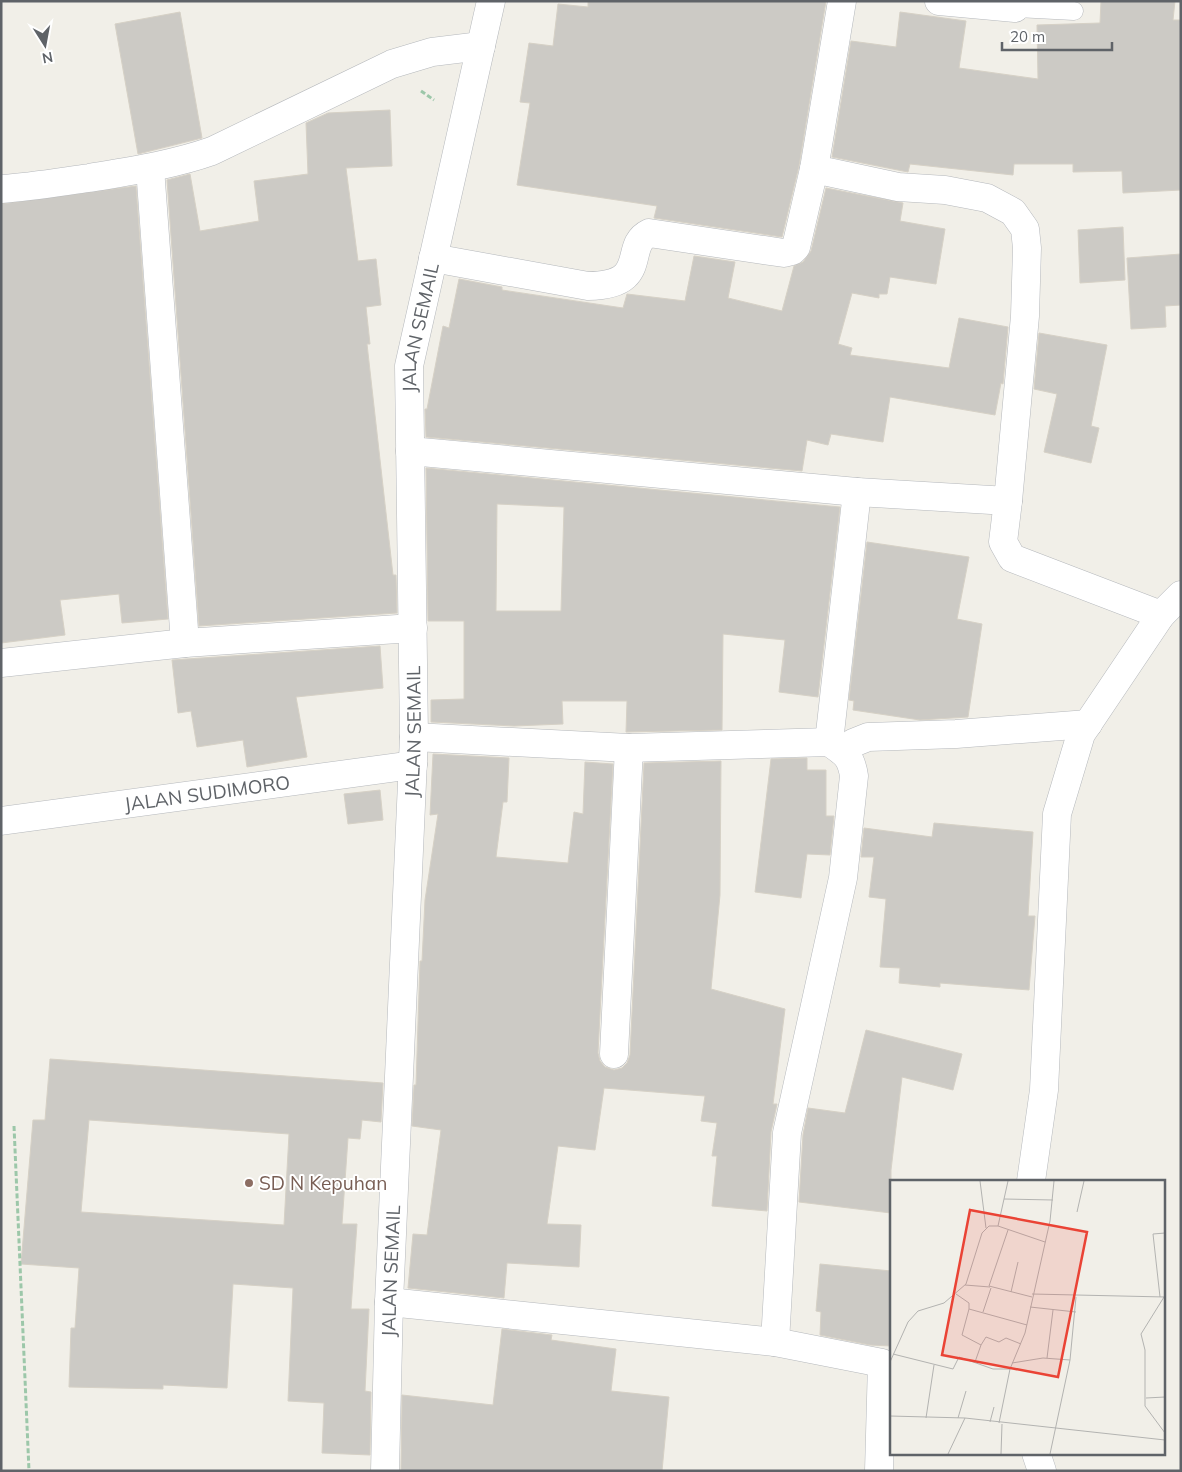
<svg xmlns="http://www.w3.org/2000/svg" width="1182" height="1472" font-family="Mulish,sans-serif">
<style>
.building{fill:#cccac5;stroke:#d6d1c6;fill-rule:evenodd}
.lines{fill:none;stroke-linecap:round;stroke-linejoin:round}
.service-casing{stroke:#b5b8bc;stroke-width:19}
.minor-casing{stroke:#b5b8bc;stroke-width:29}
.path{stroke:#9cc7a9;stroke-width:3;stroke-dasharray:5 2.5;stroke-linecap:butt}
.service{stroke:#fff;stroke-width:18}
.minor{stroke:#fff;stroke-width:28}
.education-dot{fill:#8d6e63;stroke:#fff;stroke-width:2}
.labels{text-anchor:middle;dominant-baseline:central;stroke-width:4;stroke-linejoin:round;paint-order:stroke}
.street-label{font-size:19px;fill:#5f6368;stroke:#fff}
.education-label{font-size:19px;fill:#785e54;stroke:#fff;text-anchor:start}
.inset-road{fill:none;stroke:#b3b3b1;stroke-width:1}
.view{fill:#ea4335;fill-opacity:0.15;stroke:#ea4335;stroke-width:2.5}
.inset-edge{fill:none;stroke:#5f6368;stroke-width:2.5}
</style>
<rect width="100%" height="100%" fill="#f1efe8"/>
<g class="building">
<polygon points="588,1 826,1 799,166 782,237 654,218 657,206 517,185 530,103 520,102 529,43 553,46 558,4 588,7"/>
<polygon points="1101,1 1175,1 1173,20 1181,20 1181,190 1123,193 1122,171 1073,172 1073,164 1014,164 1013,175 910,164 908,172 832,157 851,41 896,47 900,12 966,21 959,68 1038,79 1037,25 1100,23"/>
<polygon points="180,12 202,138 138,154 115,24"/>
<polygon points="390,110 392,166 346,168 358,261 376,259 381,305 366,307 370,344 367,344 393,575 396,575 397,613 199,626 167,180 190,174 200,231 259,221 254,181 308,174 306,123 328,113"/>
<polygon points="136,186 168,619 122,623 119,594 60,600 65,635 1,643 1,204"/>
<polygon points="826,188 903,203 900,221 945,229 936,284 890,277 887,294 879,294 879,298 852,293 838,344 852,348 850,355 949,368 959,318 1008,327 1003,384 1001,383 995,415 890,397 883,442 831,434 828,445 807,440 802,471 426,437 425,409 427,409 443,326 449,328 459,279 502,287 502,290 623,308 627,294 685,301 694,256 735,262 728,298 782,311 794,266 803,262 811,251"/>
<polygon points="1123,227 1125,280 1080,283 1078,230"/>
<polygon points="1181,254 1181,305 1165,306 1166,327 1131,329 1127,258"/>
<polygon points="1039,333 1107,345 1091,426 1099,428 1091,463 1044,452 1057,394 1034,389"/>
<path d="M426,468L840,507L818,697L779,692L785,640L723,634L722,730L626,732L627,701H562L563,724L514,726L431,722V700L464,699V621H428ZM497,504L564,507L561,611H496Z"/>
<polygon points="867,542 969,557 957,619 982,624 968,717 920,720 853,710 854,701 849,700"/>
<polygon points="380,646 383,688 296,697 307,757 247,767 243,740 197,747 191,711 178,713 172,660"/>
<polygon points="433,754 509,758 507,802 503,802 496,857 568,863 574,812 583,814 585,762 613,764 598,1053 600,1061 605,1067 614,1070 622,1068 627,1063 630,1055 644,763 721,761 720,895 711,989 785,1009 773,1104 777,1104 771,1132 767,1211 712,1206 717,1156 712,1156 717,1123 701,1121 705,1096 604,1088 595,1150 558,1146 547,1224 581,1225 579,1267 507,1263 504,1298 408,1288 413,1234 427,1235 441,1130 412,1126 414,1085 416,1085 420,961 422,961 425,900 438,814 430,815"/>
<polygon points="807,758 807,770 826,770 826,816 834,816 830,855 807,854 801,898 755,892 771,759"/>
<polygon points="380,790 383,820 348,824 344,794"/>
<polygon points="934,823 1033,832 1028,916 1035,916 1029,990 940,983 940,987 899,983 900,968 880,967 886,899 869,897 874,857 861,857 864,828 932,837"/>
<polygon points="866,1030 962,1054 953,1090 902,1077 891,1170 891,1213 799,1202 803,1135 808,1108 845,1113"/>
<path d="M50,1059L383,1083L381,1122L362,1120L360,1139L348,1138L342,1224H357L351,1309H369L365,1391L371,1392L370,1455L322,1453L324,1403L288,1401L293,1288L233,1284L227,1388L163,1385V1389L69,1387L71,1328H75L79,1268L21,1264L33,1120H45ZM89,1120L289,1134L284,1225L81,1212Z"/>
<polygon points="820,1264 891,1271 891,1346 870,1345 820,1335 821,1312 816,1311"/>
<polygon points="502,1329 552,1335 551,1340 616,1349 611,1391 669,1397 662,1471 401,1471 402,1395 493,1405"/>
</g>
<g class="lines">
<defs>
<polyline id="service" points="1015,8 1074,11"/>
<g id="minor">
<polyline points="939,1 1015,8 1016,1"/>
<polyline points="150,168 185,643"/>
<path d="M1,189C31,187 60,182 89,178C131,171 172,165 212,151L392,64L432,52L481,46"/>
<path d="M433,258L588,286C652,285 622,246 649,233L784,253L792,251L796,247L814,169"/>
<polyline points="410,451 857,492 1008,501 1025,316 1027,248 1025,229 1013,212 987,198 945,190 898,187 814,169 842,1"/>
<polyline points="1008,501 1003,542 1012,558 1161,615"/>
<polyline points="1,663 185,643 413,628"/>
<path d="M414,737L629,748L829,742C845,753 851,756 854,776L843,878L787,1133L775,1342"/>
<polyline points="829,742 857,492"/>
<polyline points="845,753 853,743 868,737 956,734 1088,724"/>
<path id="s1" d="M1,821L413,765"/>
<polyline points="614,1054 629,748"/>
<polyline points="1031,1181 1044,1090 1057,814 1081,734 1161,615 1181,595"/>
<polyline points="389,1302 775,1342 882,1363 879,1471"/>
<polyline points="1036,1453 1042,1471"/>
<path id="s2" d="M385,1471L389,1302L414,737L409,366L491,1"/>
</g>
</defs>
<use href="#service" class="service-casing"/>
<use href="#minor" class="minor-casing"/>
<g class="path">
<polyline points="421,91 434,100"/>
<polyline points="14,1126 29,1471"/>
</g>
<use href="#service" class="service"/>
<use href="#minor" class="minor"/>
</g>
<circle class="education-dot" cx="249" cy="1183" r="5"/>
<g class="labels">
<g class="street-label">
<text stroke="none"><textPath href="#s2" startOffset="1145">JALAN SEMAIL</textPath></text>
<text stroke="none"><textPath href="#s2" startOffset="740">JALAN SEMAIL</textPath></text>
<text stroke="none"><textPath href="#s1" startOffset="208">JALAN SUDIMORO</textPath></text>
<text stroke="none"><textPath href="#s2" startOffset="200">JALAN SEMAIL</textPath></text>
</g>
<g class="education-label">
<text x="259" y="1183">SD N Kepuhan</text>
</g>
</g>
<g transform="translate(890 1180)">
<rect width="275" height="275" fill="#f1efe8"/>
<path class="inset-road" d="M90,1L96,48M118,1L108,46L155,62M114,19L163,20M187,32L194,1M118,50L99,106L142,117M75,105L100,107M121,112L128,82M66,114L79,123V129M142,114L275,117M270,117L263,54L275,53M274,117L251,154L255,170V226L275,253M140,127L186,132M93,132L101,108M91,165L96,157L109,162L116,158L131,164M3,174L63,189L69,177L103,189H120M157,178L163,130M0,182L18,142L28,131L54,123L76,104L92,53L99,46H108M85,182L91,165L72,155L79,129L137,145M122,183L153,178L180,180M256,218L275,217M0,236L75,238L275,260M36,238L44,185M68,238L76,211M100,242L104,227M109,243L120,189L135,153L160,41L164,1M58,274L75,238M111,274L112,244M160,274L180,180L186,117"/>
<path class="view" d="M80,30L197,52L168,197L52,175Z"/>
<rect width="275" height="275" class="inset-edge"/>
</g>
<rect width="1182" height="1472" fill="none" stroke="#5f6368" stroke-width="5"/>
<g transform="translate(45 45) rotate(169)" stroke="#ffffff" stroke-width="4" paint-order="stroke">
<path d="M0-4L9 19L0 12L-9 19Z" fill="#5f6368"/>
<text y="-8" font-size="14" font-weight="bold" text-anchor="middle" fill="#5f6368">N</text>
</g>
<path d="M1002 42v8h110v-8" fill="none" stroke="#5f6368" stroke-width="2.5"/>
<text x="1010" y="42" font-size="15" fill="#5f6368" stroke="#ffffff" stroke-width="4" paint-order="stroke">20 m</text>
</svg>
